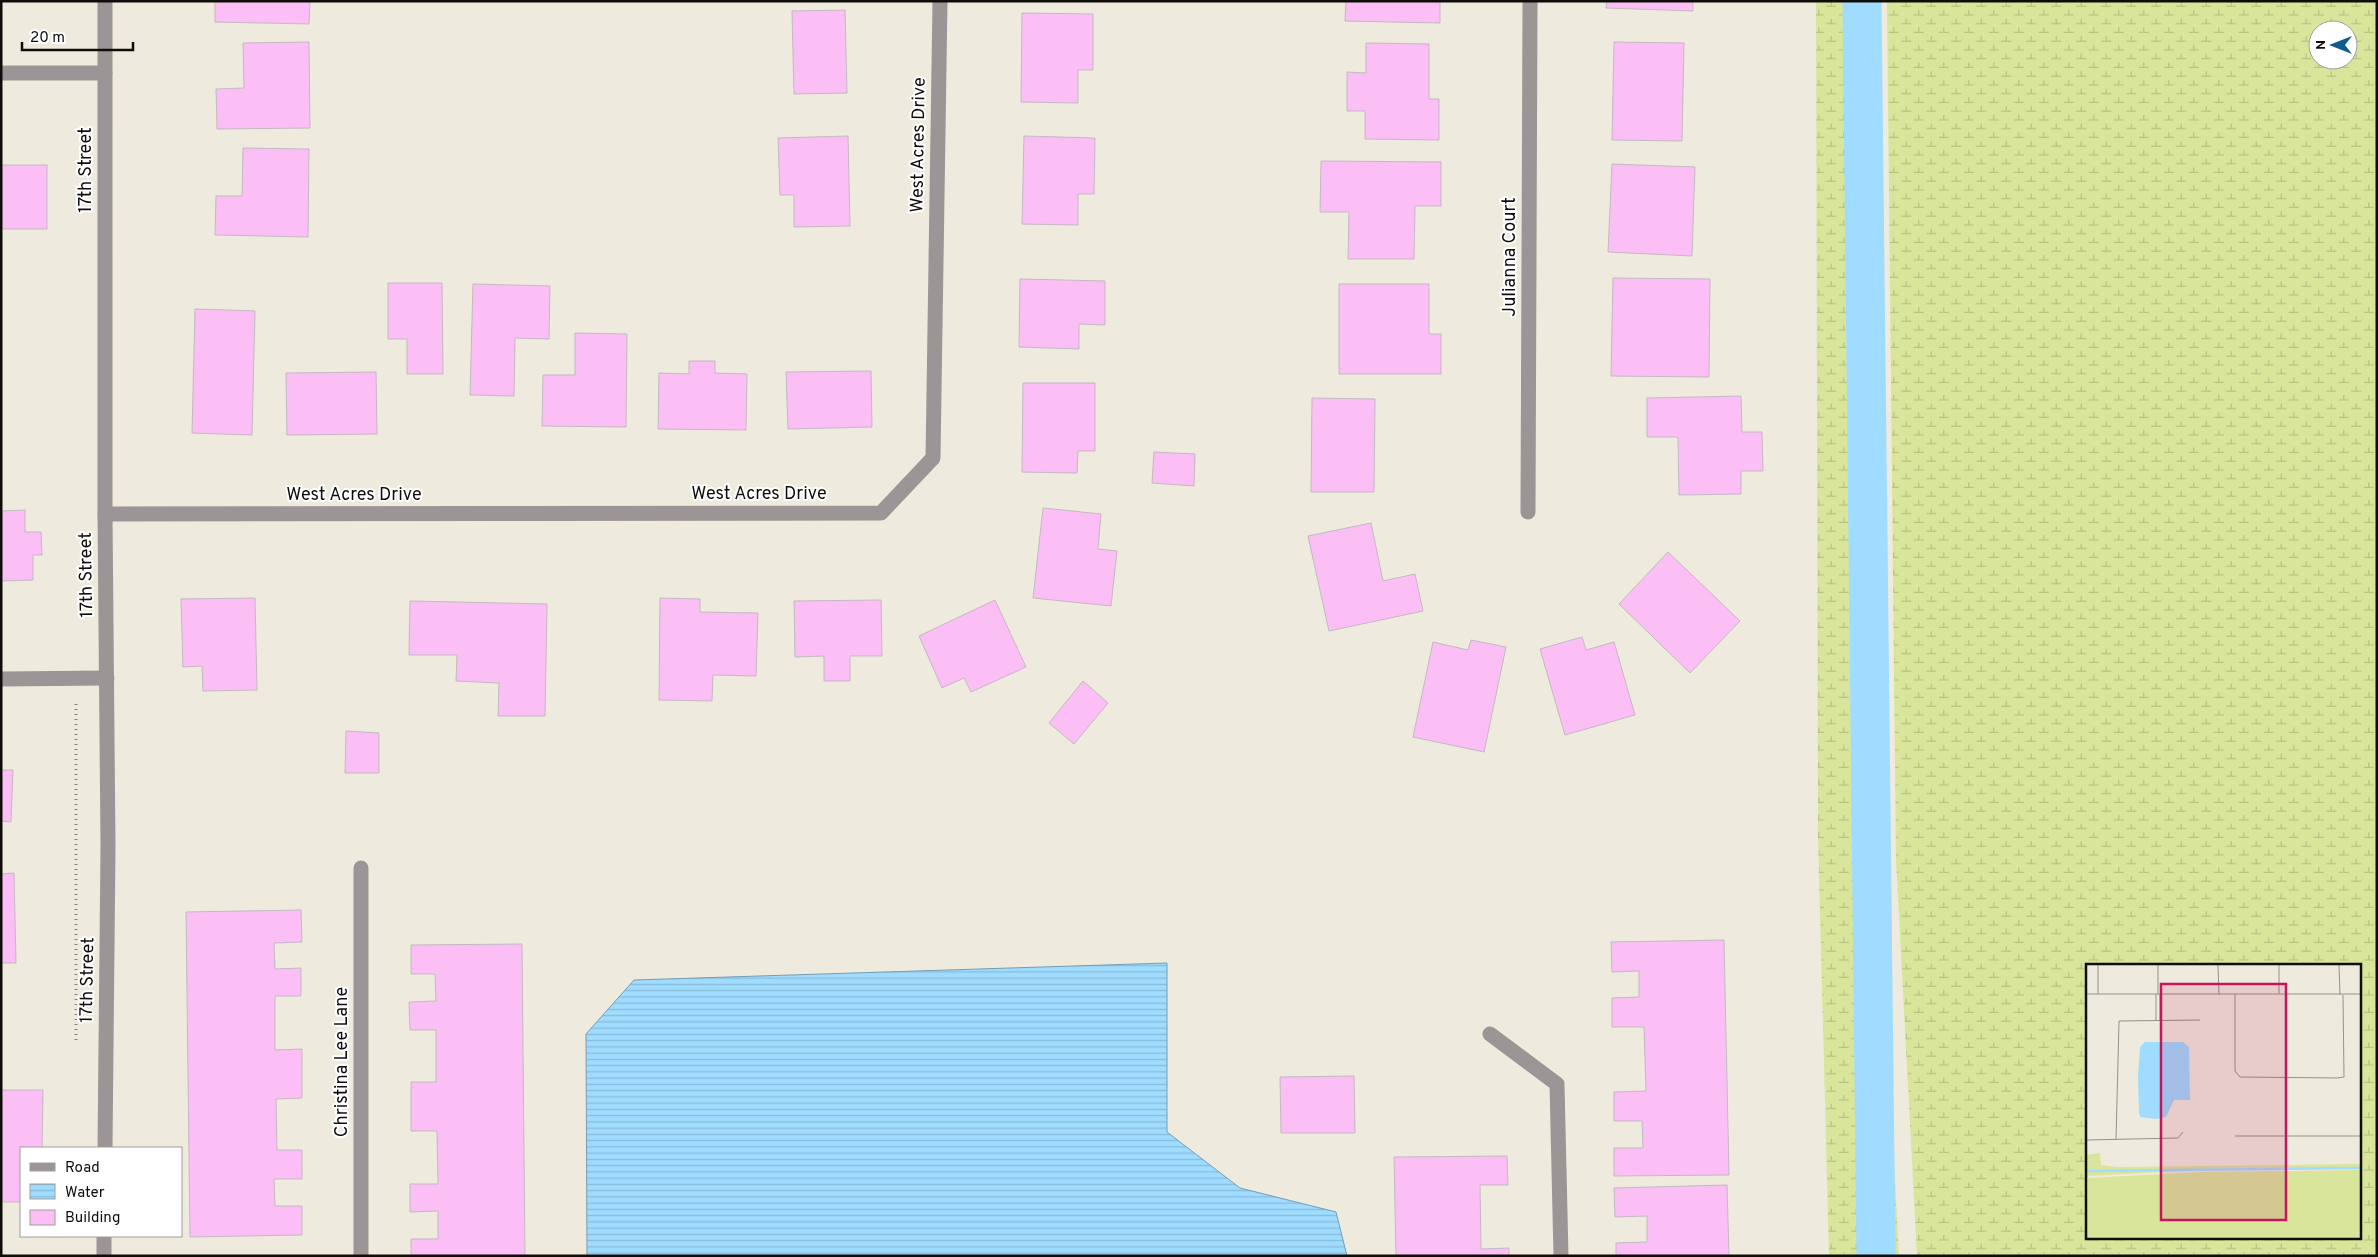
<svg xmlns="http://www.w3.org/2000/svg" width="2378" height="1257" font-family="Overpass,sans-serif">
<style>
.wetland{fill:url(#wetland-marsh);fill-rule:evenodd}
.water{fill:url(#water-rules);stroke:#749eb5}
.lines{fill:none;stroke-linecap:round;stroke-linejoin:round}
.canal{stroke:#9fdcff;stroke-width:39}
.building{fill:#fbbff6;stroke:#c3b9c2}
.path{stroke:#87837b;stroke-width:3;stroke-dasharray:1 4;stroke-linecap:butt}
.street{stroke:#9c9595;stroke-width:15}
.labels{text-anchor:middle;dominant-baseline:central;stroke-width:4;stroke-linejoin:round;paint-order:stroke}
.street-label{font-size:18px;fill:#0e0d09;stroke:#fff}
.inset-river{fill:none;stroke:#9fdcff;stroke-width:2.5}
.inset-road{fill:none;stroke:#959289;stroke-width:1}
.view{fill:#c2185b;fill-opacity:0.15;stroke:#c2185b;stroke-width:2.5}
.inset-edge{fill:none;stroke:#0e0d09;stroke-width:2.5}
</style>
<defs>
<pattern id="wetland-marsh" width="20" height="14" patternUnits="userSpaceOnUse" patternTransform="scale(1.25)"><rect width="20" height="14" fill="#d8e59a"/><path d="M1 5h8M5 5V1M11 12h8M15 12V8" fill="none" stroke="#b8c383"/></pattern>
<pattern id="water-rules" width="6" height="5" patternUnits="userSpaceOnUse" patternTransform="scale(1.25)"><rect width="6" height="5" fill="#9fdcff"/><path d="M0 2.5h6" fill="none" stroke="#88bcd9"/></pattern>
</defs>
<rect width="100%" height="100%" fill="#efeade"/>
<g class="wetland">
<polygon points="1816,1 1869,1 1878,859 1899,1256 1829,1256 1818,834"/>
<path d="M1887,1H2377V1256H1917L1896,859ZM2318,30H2348V60H2318ZM2087,966H2359V1238H2087Z"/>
</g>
<polygon class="water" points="1167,963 1167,1132 1240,1188 1336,1212 1347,1256 587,1256 586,1034 634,980"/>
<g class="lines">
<polyline class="canal" points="1862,1 1876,1256"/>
</g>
<g class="building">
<polygon points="215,1 310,1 309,24 215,22"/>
<polygon points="1346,1 1440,1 1440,23 1345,21"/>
<polygon points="1607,1 1693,1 1693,11 1606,8"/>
<polygon points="845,10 847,93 794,94 792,11"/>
<polygon points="1022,13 1093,14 1093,70 1078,70 1078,103 1021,102"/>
<polygon points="309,42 310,128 217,129 216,89 244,88 243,43"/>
<polygon points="1614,42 1684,43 1682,141 1612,140"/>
<polygon points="1366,43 1429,44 1429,99 1439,99 1439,140 1365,139 1365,111 1347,111 1347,72 1366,73"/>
<polygon points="848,136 850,226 794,227 794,195 780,195 778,138"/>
<polygon points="1024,136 1095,138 1094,194 1078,194 1078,225 1022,224"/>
<polygon points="243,148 309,149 308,237 215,235 216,196 242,196"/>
<polygon points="1321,161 1441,162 1441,206 1415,206 1414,259 1348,259 1349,212 1320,212"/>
<polygon points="1612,164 1695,167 1692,256 1608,252"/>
<rect x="1" y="165" width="46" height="64"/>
<polygon points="1613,278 1710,279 1709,377 1611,376"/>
<polygon points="1020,279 1105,281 1105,325 1079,324 1079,349 1019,347"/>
<polygon points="388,283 442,283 443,374 407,374 407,339 388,339"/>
<polygon points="473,284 550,286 549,339 515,338 514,396 470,395"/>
<polygon points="1339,284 1429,284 1429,334 1441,334 1441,374 1339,374"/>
<polygon points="195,309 255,311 252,435 192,433"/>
<polygon points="575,333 627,334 626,427 542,426 543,375 575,375"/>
<polygon points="689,361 715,361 715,373 747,374 746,430 658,429 659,373 689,374"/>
<polygon points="871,371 872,427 788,429 786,372"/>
<polygon points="376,372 377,434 287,435 286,373"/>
<polygon points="1023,383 1095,383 1095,451 1078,451 1077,473 1022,472"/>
<polygon points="1741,396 1742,432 1762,432 1763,471 1741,471 1741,494 1679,495 1678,437 1647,437 1647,398"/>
<polygon points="1312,398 1375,399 1374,492 1311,492"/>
<polygon points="1154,452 1195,454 1194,486 1152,483"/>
<polygon points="1043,508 1101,514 1098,549 1117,551 1111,606 1033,598"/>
<polygon points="25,510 25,532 41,532 42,555 33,555 33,580 1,581 1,511"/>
<polygon points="1371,523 1383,581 1415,574 1423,611 1329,631 1308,536"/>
<polygon points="1668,552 1740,621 1690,673 1619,604"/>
<polygon points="255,598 257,690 203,691 202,666 183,667 181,599"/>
<polygon points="660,598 700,599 700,612 758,613 756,676 713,675 712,701 659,700"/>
<polygon points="881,600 882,656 850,656 850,681 824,681 824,656 795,657 794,601"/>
<polygon points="995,600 1026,667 971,692 964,678 942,688 919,636"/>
<polygon points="410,601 547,604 545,716 498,716 499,683 456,681 457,655 409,655"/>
<polygon points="1582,637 1586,650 1614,642 1635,715 1565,735 1540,649"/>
<polygon points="1471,640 1506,647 1484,752 1413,737 1433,642 1468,650"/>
<polygon points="1083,681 1108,703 1074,744 1049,723"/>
<polygon points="346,731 379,733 379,773 345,773"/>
<polygon points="1,770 13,770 11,822 1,821"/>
<polygon points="14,873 16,963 1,963 1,874"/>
<polygon points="301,910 302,942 274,943 275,969 301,968 301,996 275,996 275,1050 302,1049 302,1098 276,1099 277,1150 302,1150 302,1179 274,1179 275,1206 302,1206 302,1235 190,1237 186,912"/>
<polygon points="1724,940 1729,1175 1614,1176 1614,1148 1643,1148 1642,1121 1614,1121 1614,1092 1646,1091 1644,1027 1612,1027 1612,998 1639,997 1639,971 1612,972 1611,942"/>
<polygon points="522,944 525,1256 411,1256 411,1239 438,1239 438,1211 410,1212 410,1184 438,1184 437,1131 411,1131 411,1082 436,1082 436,1030 410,1030 409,1002 436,1001 435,974 411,974 411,945"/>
<polygon points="1354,1076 1355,1133 1281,1133 1280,1077"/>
<polygon points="1,1090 43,1090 42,1148 21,1148 21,1202 1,1202"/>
<polygon points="1507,1156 1508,1185 1480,1185 1481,1249 1509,1248 1509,1256 1396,1256 1394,1157"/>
<polygon points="1727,1185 1729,1256 1616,1256 1616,1243 1647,1242 1647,1216 1615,1217 1614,1188"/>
</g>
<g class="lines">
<polyline class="path" points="76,704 76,1043"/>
<g class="street">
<polyline points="1,73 105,73"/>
<polyline points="1528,512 1530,1"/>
<polyline points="105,514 881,513 933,458 940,1"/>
<polyline points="1,679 107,678"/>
<polyline points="361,868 361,1256"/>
<polyline points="1490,1034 1557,1084 1561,1256"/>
<polyline points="105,1148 108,846 105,514 105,1"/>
<polyline points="104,1256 104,1236"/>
</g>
</g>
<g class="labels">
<g class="street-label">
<text transform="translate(919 145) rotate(-89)">West Acres Drive</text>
<text transform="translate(86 170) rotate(-90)">17th Street</text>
<text transform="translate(1510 257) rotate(-90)">Julianna Court</text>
<text x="759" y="494">West Acres Drive</text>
<text x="354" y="495">West Acres Drive</text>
<text transform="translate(87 575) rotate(-91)">17th Street</text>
<text transform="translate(88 980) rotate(-89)">17th Street</text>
<text transform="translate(342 1062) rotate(-90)">Christina Lee Lane</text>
</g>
</g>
<g transform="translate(2086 964)">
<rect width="275" height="275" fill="#efeade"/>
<path d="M14,189L15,201L31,203L275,200V205L115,206L2,212L0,227V191ZM275,206L274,274H0L2,214L115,208Z" fill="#d8e59a"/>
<path d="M59,78H97L103,83L104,136H88L80,153L70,155L54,153L53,148L52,112L54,83Z" fill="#9fdcff"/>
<path class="inset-river" d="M0,207L275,204"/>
<path class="inset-road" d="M12,1V30M132,1L133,31M253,1L254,31M0,30H275M70,30V56M72,30V1M74,30V56M149,30V107L154,113L251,114L258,113L257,31M193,30V1M149,172H275M0,176L92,174L97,168M30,176L33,57L114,56"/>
<path class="view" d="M75,20H200V256H75Z"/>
<rect width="275" height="275" class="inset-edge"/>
</g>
<rect width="2378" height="1257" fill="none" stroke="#0e0d09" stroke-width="5"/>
<rect x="20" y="1147" width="162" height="90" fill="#ffffff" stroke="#9f9e9d"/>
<rect x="30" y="1163" width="25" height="8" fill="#9c9595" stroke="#9f9e9d"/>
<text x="65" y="1172" font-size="15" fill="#0e0d09">Road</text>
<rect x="30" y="1184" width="25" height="15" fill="url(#water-rules)" stroke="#9f9e9d"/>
<text x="65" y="1197" font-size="15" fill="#0e0d09">Water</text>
<rect x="30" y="1210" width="25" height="15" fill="#fbbff6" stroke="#9f9e9d"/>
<text x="65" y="1222" font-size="15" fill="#0e0d09">Building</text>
<g transform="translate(2333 45) rotate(270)"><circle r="24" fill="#ffffff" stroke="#9f9e9d"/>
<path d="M0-4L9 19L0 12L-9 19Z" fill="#115a8e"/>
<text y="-8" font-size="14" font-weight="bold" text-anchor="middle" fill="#0e0d09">N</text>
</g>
<path d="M22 42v8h111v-8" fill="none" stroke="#0e0d09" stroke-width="2.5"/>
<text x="30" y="42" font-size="15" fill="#0e0d09" stroke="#ffffff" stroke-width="4" paint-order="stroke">20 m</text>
</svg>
